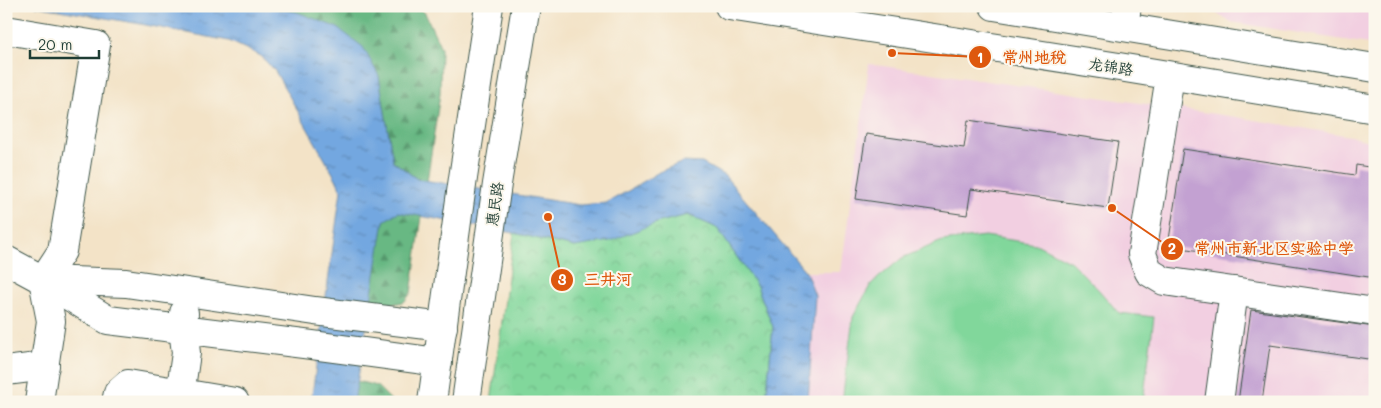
<svg xmlns="http://www.w3.org/2000/svg" width="1381" height="408" font-family="Mali,'LXGW WenKai TC',sans-serif">
<style>
.built{fill:#f2cfe1}
.forest{fill:url(#forest-firs);stroke:#447a5c}
.park{fill:url(#park-crowns);stroke:#508a68}
.pitch{fill:#81d79b;stroke:#508a68}
.water{fill:url(#water-ripples);stroke:#49728a}
.building{fill:#c3a1d2}
.lines{fill:none;stroke-linecap:round;stroke-linejoin:round}
.minor-casing{stroke:#3f564a;stroke-width:30}
.major-casing{stroke:#3f564a;stroke-width:30}
.minor{stroke:#fff;stroke-width:28}
.major{stroke:#fff;stroke-width:28}
.labels{text-anchor:middle;dominant-baseline:central;stroke-width:4;stroke-linejoin:round;paint-order:stroke}
.street-label{font-size:15px;fill:#1f3d34;stroke:#fbf7ec}
.leader{fill:none;stroke:#de580e;stroke-width:2}
.callout-dot{fill:#de580e;stroke:#fbf7ec;stroke-width:2}
.mark-label{font-size:15px;text-anchor:middle;font-weight:bold;fill:#fff}
.callout-label{font-size:16px;text-anchor:middle;font-weight:bold;fill:#de580e;stroke:#fbf7ec;stroke-width:4;stroke-linejoin:round;paint-order:stroke}
</style>
<defs>
<pattern id="forest-firs" width="22" height="20" patternUnits="userSpaceOnUse" patternTransform="scale(1.25)"><rect width="22" height="20" fill="#68b883"/><path d="M5 1l3.5 6h-7zM16 11l3.5 6h-7z" fill="#55976c"/></pattern>
<pattern id="park-crowns" width="20" height="18" patternUnits="userSpaceOnUse" patternTransform="scale(1.25)"><rect width="20" height="18" fill="#81d79b"/><path d="M2 6a3 3 0 1 1 6 0M12 15a3 3 0 1 1 6 0" fill="none" stroke="#6fb986"/></pattern>
<pattern id="water-ripples" width="26" height="14" patternUnits="userSpaceOnUse" patternTransform="scale(1.25)"><rect width="26" height="14" fill="#73a7e0"/><path d="M2 4q2-2 4 0t4 0M15 11q2-2 4 0t4 0" fill="none" stroke="#5e89b6"/></pattern>
</defs>
<rect width="100%" height="100%" fill="#fbf7ec"/>
<filter id="ink" filterUnits="userSpaceOnUse"><feTurbulence type="fractalNoise" baseFrequency=".02" numOctaves="2"/><feDisplacementMap in="SourceGraphic" scale="10" xChannelSelector="R" yChannelSelector="G"/><feConvolveMatrix kernelMatrix="1 2 1 2 8 2 1 2 1" color-interpolation-filters="sRGB"/></filter>
<filter id="wash" filterUnits="userSpaceOnUse"><feTurbulence type="fractalNoise" baseFrequency=".0096" numOctaves="4" result="noise"/><feDisplacementMap in="SourceGraphic" scale="20" xChannelSelector="R" yChannelSelector="G"/><feGaussianBlur stdDeviation="1.12" result="paint"/><feColorMatrix in="noise" values="0 0 0 0 0 0 0 0 0 0 0 0 0 0 0 0 0 1.4 0 .05"/><feComposite in="paint" operator="in"/></filter>
<g filter="url(#wash)">
<rect width="100%" height="100%" fill="#f3e3c7"/>
<g class="built">
<polygon points="1204,6 1375,6 1375,45 1231,22"/>
<polygon points="869,64 1236,117 1350,136 1375,143 1375,402 808,402 815,296 806,272 841,272"/>
</g>
<g class="forest">
<polygon points="260,6 415,6 425,13 441,48 440,94 427,181 417,179 393,161 379,76"/>
<polygon points="398,212 422,216 411,293 404,302 392,304 370,301 384,221"/>
<polygon points="357,381 377,386 391,400 391,402 354,402"/>
</g>
<polygon class="park" points="688,215 717,228 757,286 773,327 766,402 491,402 514,233 575,247 659,222"/>
<polygon class="pitch" points="985,236 1036,244 1071,262 1097,288 1119,313 1154,317 1143,402 842,402 853,317 871,284 902,258 942,241"/>
<polygon class="water" points="36,6 260,6 297,12 338,28 363,47 379,76 393,161 417,179 580,205 606,203 628,191 659,172 683,162 702,163 725,176 806,272 815,296 808,402 766,402 773,327 757,286 717,228 688,215 659,222 610,241 575,247 514,233 398,212 384,221 354,402 311,402 341,190 336,179 275,71 261,56 229,41 146,25"/>
<g id="blocks">
<g class="building">
<polygon points="968,120 1118,142 1108,208 971,189 967,215 856,199 866,134 964,148"/>
<polygon points="1183,149 1355,175 1356,165 1375,168 1375,278 1168,246"/>
<polygon points="1251,310 1375,327 1375,360 1270,345 1262,402 1238,402"/>
</g>
</g>
</g>
<g filter="url(#ink)">
<use href="#blocks" fill-opacity="0" stroke="#3f564a" stroke-width="1"/>
<g class="lines">
<defs>
<g id="minor">
<polyline points="1124,26 1127,6"/>
<polyline points="6,30 96,45 62,251 43,280"/>
<polyline points="1170,76 1142,254 1149,272 1164,281 1375,312"/>
<polyline points="6,260 43,280 51,321 39,402"/>
<polyline points="43,280 108,320 312,345 438,362"/>
<polyline points="44,280 126,283 315,311 443,327"/>
<polyline points="6,371 45,366"/>
<polyline points="116,402 118,393 128,384 235,402"/>
<polyline points="179,402 186,353 183,329 184,313"/>
<polyline points="432,402 463,178 489,6"/>
<polyline points="466,402 497,184 526,6"/>
<polyline points="1219,402 1234,291"/>
</g>
<g id="major">
<polyline points="729,6 1119,67 1375,109"/>
<polyline points="994,6 1375,68"/>
</g>
</defs>
<use href="#minor" class="minor-casing"/>
<use href="#major" class="major-casing"/>
<use href="#minor" class="minor"/>
<use href="#major" class="major"/>
</g>
</g>
<g class="labels">
<g class="street-label">
<text transform="translate(1111 66) rotate(9)">龙锦路</text>
<text transform="translate(494 204) rotate(-82)">惠民路</text>
</g>
</g>
<path class="leader" d="M892 53L980 57M1112 208L1172 249M548 217L562 280"/>
<g class="callout-dot">
<circle cx="892" cy="53" r="5"/>
<circle cx="1112" cy="208" r="5"/>
<circle cx="548" cy="217" r="5"/>
<circle cx="980" cy="57" r="12"/>
<circle cx="1172" cy="249" r="12"/>
<circle cx="562" cy="280" r="12"/>
</g>
<g class="mark-label">
<text x="980" y="63">1</text>
<text x="1172" y="254">2</text>
<text x="562" y="285">3</text>
</g>
<g class="callout-label">
<text x="1034" y="63">常州地税</text>
<text x="1274" y="254">常州市新北区实验中学</text>
<text x="608" y="285">三井河</text>
</g>
<rect width="1381" height="408" fill="none" stroke="#fbf7ec" stroke-width="25"/>
<path d="M30 50v8h69v-8" fill="none" stroke="#1f3d34" stroke-width="2.5"/>
<text x="38" y="50" font-size="15" fill="#1f3d34" stroke="#fbf7ec" stroke-width="4" paint-order="stroke">20 m</text>
</svg>
